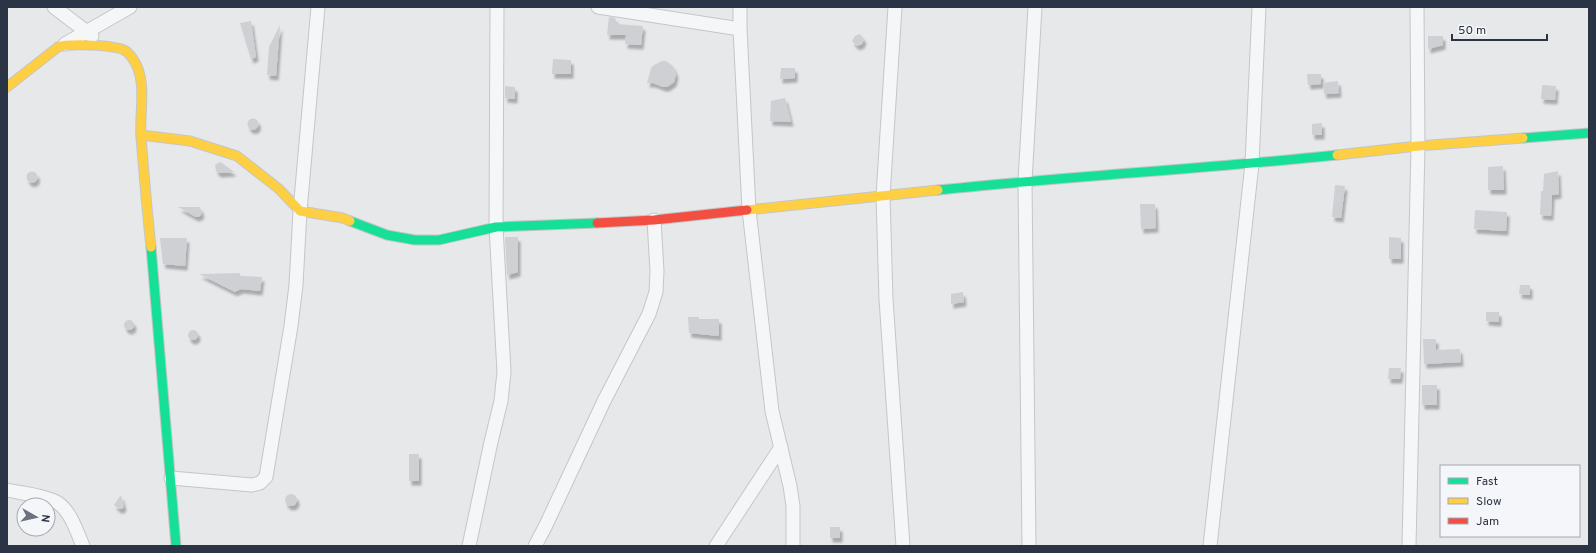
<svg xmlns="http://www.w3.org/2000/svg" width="1596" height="553" font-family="Overpass,sans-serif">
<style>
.building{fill:#ced0d3;filter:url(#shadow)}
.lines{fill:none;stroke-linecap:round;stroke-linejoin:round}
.street-casing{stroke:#c4c6c8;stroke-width:15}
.fast-casing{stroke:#c4c6c8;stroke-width:11}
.slow-casing{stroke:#c4c6c8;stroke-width:11}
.jam-casing{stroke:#c4c6c8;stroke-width:11}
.street{stroke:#f5f6f7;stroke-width:13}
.fast{stroke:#16e098;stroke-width:9}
.slow{stroke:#ffcf43;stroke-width:9}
.jam{stroke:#f24e42;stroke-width:9}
</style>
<defs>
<filter id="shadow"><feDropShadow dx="2.5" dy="4.5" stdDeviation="1" flood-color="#0004"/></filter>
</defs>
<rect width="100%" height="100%" fill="#e6e8ea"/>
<g class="building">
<polygon points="609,17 615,18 617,24 643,26 641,45 625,44 626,35 607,35"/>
<polygon points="251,21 256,57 251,59 240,23"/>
<polygon points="280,25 276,76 267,75 269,47"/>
<polygon points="860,34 864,39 862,44 857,46 852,41 855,36"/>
<polygon points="1428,36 1443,36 1443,45 1428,49"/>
<polygon points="553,59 571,60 571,74 552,74"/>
<polygon points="662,61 666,61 673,66 676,74 674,82 667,87 663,87 653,83 647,83 651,68 654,65"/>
<polygon points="781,68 795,68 795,78 780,79"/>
<polygon points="1307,74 1321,74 1321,84 1308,85"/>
<polygon points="1338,81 1339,93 1324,94 1323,83"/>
<polygon points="1542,85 1556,86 1555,100 1541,99"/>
<polygon points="505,86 515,87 515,99 505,98"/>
<polygon points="785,98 791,122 770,121 771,101"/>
<circle cx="253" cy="124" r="5.5"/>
<polygon points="1322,123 1322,135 1312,135 1312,124"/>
<polygon points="220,162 222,163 234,172 219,173 216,171 215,165"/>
<polygon points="1503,166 1504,190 1488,190 1488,167"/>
<polygon points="1558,171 1559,194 1552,195 1551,216 1540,215 1541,191 1543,191 1544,174"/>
<circle cx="32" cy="177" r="5.5"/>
<polygon points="1335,185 1345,186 1341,218 1332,217"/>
<polygon points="1140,204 1155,204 1156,228 1141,229"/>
<polygon points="178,207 200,207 202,213 200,216 196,217"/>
<polygon points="1475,210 1507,212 1506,231 1474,229"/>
<polygon points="505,237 518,237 518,272 507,275"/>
<polygon points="1389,237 1401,238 1401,259 1389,259"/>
<polygon points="160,238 187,238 185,266 163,264"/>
<polygon points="240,273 240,276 262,277 260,291 241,289 234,292 232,289 233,291 199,274"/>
<polygon points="1520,285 1530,285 1530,295 1519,294"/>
<polygon points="963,292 964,302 951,304 951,294"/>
<polygon points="1486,312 1499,312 1499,322 1486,321"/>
<polygon points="688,317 699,317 699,319 719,319 719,336 689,333"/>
<circle cx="129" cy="325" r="5"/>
<circle cx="193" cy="335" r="5"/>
<polygon points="1423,339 1436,339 1436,350 1460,349 1461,362 1424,364"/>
<polygon points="1389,368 1401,368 1400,379 1388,379"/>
<rect x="1422" y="385" width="15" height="20"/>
<rect x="409" y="454" width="10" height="27"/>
<circle cx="291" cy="500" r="6"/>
<polygon points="121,495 124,506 122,509 119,509 114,505"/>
<rect x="830" y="527" width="10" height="11"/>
</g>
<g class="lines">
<defs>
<g id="street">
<polyline points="54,7 92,36"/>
<polyline points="598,7 740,29"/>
<polyline points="740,7 740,29 749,210 772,411 790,486 793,506 793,546"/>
<polyline points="895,7 883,196 886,299 903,546"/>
<polyline points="65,44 130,7"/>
<polyline points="171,478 252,485 260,483 266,477 291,326 296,285 300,211 318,7"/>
<path d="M7,490C20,493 48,496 58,503C71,512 77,532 83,546"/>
<polyline points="469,546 491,442 501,401 504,372 496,227 497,7"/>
<polyline points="535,546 546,525 604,401 649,314 656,292 657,271 654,220"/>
<polyline points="716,546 781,447"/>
<polyline points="1029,546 1025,181 1035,7"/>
<polyline points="1210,546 1252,164 1259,7"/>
<polyline points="1409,546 1418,146 1417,7"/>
</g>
<g id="fast">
<polyline points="1523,138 1589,133"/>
<path d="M938,190C1071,176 1204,169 1337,155"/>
<polyline points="350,221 387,235 415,240 439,240 496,227 597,223"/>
<polyline points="151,247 176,546"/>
</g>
<g id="slow">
<path d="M7,87L58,47C70,43 113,45 124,50C128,52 131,56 133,59C148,81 139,112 141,137C144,174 147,210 151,247"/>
<polyline points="141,135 190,141 237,156 279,189 300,211 343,218 350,221"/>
<polyline points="1337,155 1418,146 1523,138"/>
<polyline points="747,210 938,190"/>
</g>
<polyline id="jam" points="597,223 654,220 747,210"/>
</defs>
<use href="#street" class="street-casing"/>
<use href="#fast" class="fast-casing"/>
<use href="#slow" class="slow-casing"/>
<use href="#jam" class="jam-casing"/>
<use href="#street" class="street"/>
<use href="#fast" class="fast"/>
<use href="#slow" class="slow"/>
<use href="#jam" class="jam"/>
</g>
<rect width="1596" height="553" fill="none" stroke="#2b3445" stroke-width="16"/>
<rect x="1440" y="465" width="140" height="72" fill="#f4f6f9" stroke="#a4a8b1"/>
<rect x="1448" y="478" width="20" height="6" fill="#16e098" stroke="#a4a8b1"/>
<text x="1476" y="485" font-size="12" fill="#2b3445">Fast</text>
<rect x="1448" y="498" width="20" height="6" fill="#ffcf43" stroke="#a4a8b1"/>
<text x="1476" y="505" font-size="12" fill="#2b3445">Slow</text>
<rect x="1448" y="518" width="20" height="6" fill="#f24e42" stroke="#a4a8b1"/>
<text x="1476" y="525" font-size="12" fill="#2b3445">Jam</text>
<g transform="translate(36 517) rotate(98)"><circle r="19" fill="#f4f6f9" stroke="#a4a8b1"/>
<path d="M0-3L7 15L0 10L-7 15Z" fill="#6c737f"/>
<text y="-6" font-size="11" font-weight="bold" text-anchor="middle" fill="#2b3445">N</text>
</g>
<path d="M1452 34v6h95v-6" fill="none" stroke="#2b3445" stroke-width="2"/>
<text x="1458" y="34" font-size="12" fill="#2b3445" stroke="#f4f6f9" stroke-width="3" paint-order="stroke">50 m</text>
</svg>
